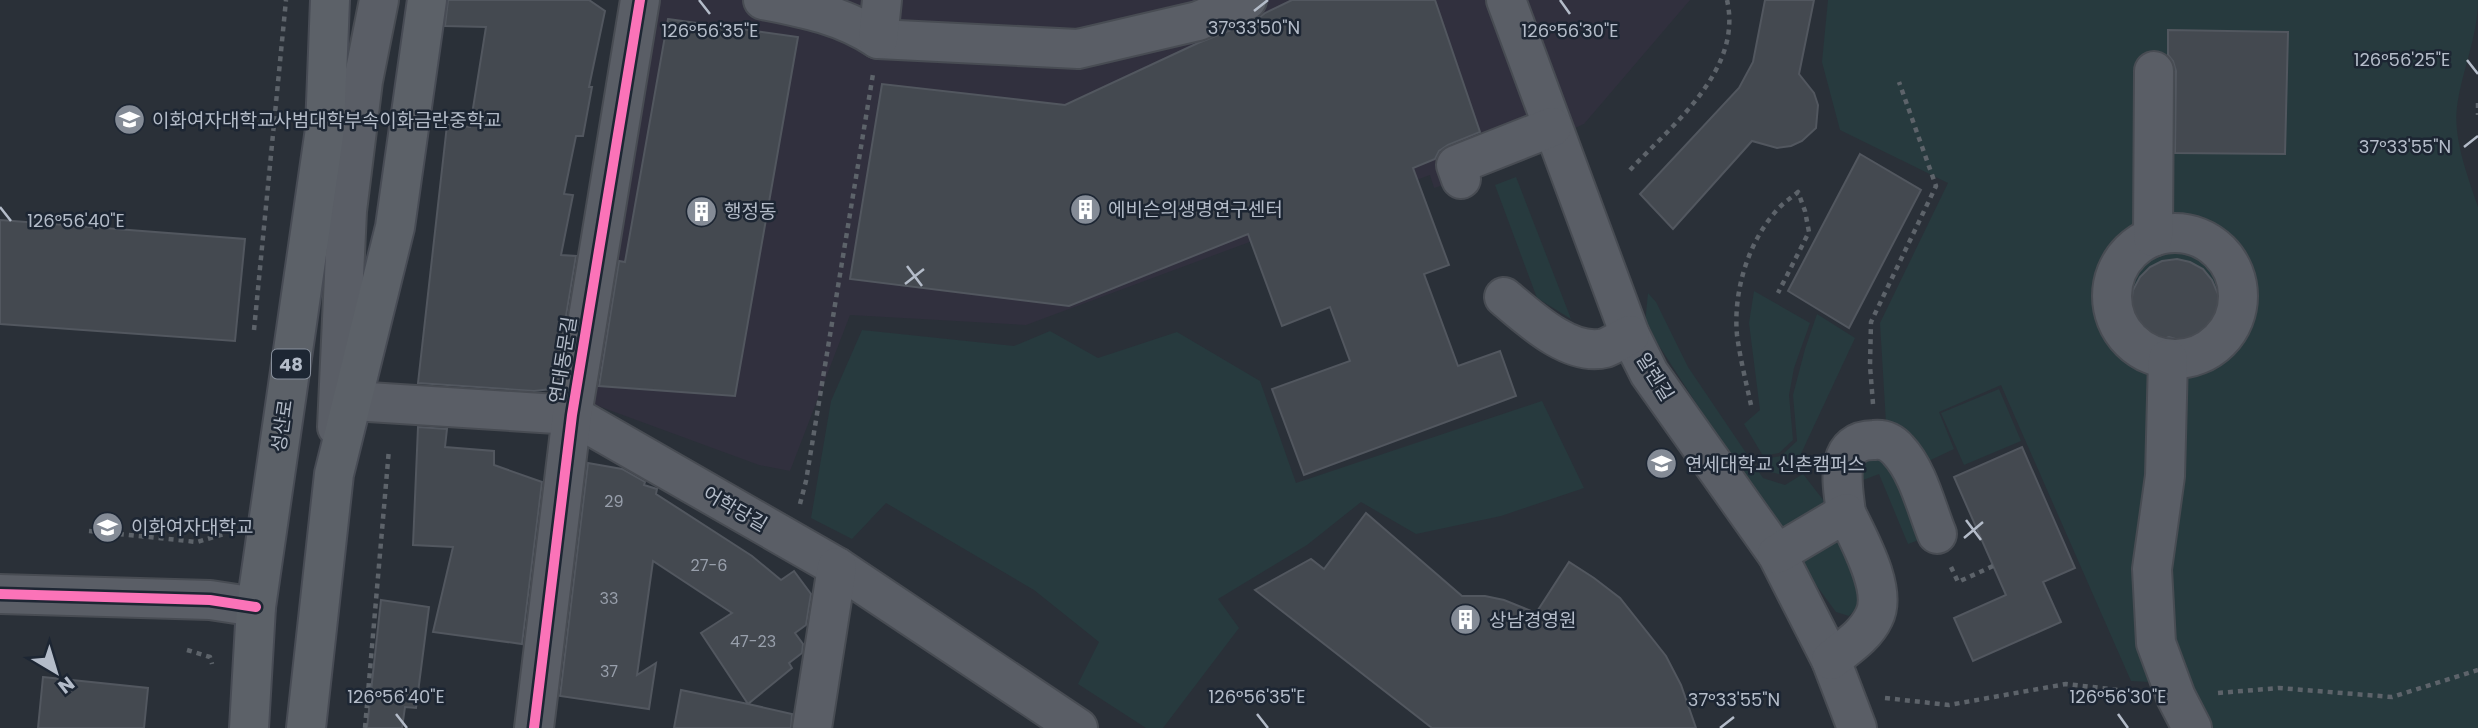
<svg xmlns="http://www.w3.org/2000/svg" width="2478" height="728" font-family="Poppins,'Noto Sans KR',sans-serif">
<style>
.medical{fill:#31303e}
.green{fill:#273a3e}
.building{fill:#444950;stroke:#52575f;stroke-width:2}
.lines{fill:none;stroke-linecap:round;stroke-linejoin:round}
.minor-casing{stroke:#484c53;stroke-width:42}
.major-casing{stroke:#484c55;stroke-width:42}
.path{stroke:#5d636a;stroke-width:4.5;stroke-dasharray:5 5;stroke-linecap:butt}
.minor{stroke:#5a5e66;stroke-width:38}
.major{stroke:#5c6168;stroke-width:38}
.cycleway-casing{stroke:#1d2633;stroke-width:15}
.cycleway{stroke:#fb73b8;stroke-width:10}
.ticks{fill:none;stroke:#b4bcc9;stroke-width:2.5}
.labels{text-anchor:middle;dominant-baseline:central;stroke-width:5;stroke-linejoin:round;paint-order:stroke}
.number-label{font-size:16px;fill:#989fab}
.shield{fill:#1d2633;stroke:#878f9c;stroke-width:2}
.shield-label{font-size:18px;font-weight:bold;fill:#b4bcc9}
.poi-label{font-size:19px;fill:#b4bcc9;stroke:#1d2633;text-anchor:start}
.street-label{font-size:19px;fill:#b4bcc9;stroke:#1d2633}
.ticks-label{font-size:18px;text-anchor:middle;fill:#b4bcc9;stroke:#1d2633;stroke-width:5;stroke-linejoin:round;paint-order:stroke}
</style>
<rect width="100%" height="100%" fill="#2a3038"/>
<polygon class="medical" points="660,0 1690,0 1584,124 1461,179 1434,188 1430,175 1026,325 850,315 790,471 759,465 590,403"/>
<g class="green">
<path d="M1828,0H2478C2478,36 2462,70 2457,107C2453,139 2468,177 2478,207V728H2212L2187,684L2131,681L2001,385L1939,412L1954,449L1918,466L1886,423L1880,323L1948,183L1840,130L1822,62Z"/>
<polygon points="1516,177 1571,319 1537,298 1495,185"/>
<polygon points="1754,291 1810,323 1794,368 1789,395 1793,440 1779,453 1763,456 1744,424 1760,410 1749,323"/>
<polygon points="1648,293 1656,302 1688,367 1763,478 1785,485 1803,474 1824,501 1813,519 1783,528 1759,501 1645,324"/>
<polygon points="1817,314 1855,338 1799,458 1784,475 1770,472 1763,459 1781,456 1797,441 1793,395 1805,349"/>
<polygon points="862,330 1014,346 1050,331 1098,358 1177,332 1260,381 1296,483 1542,401 1584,488 1501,516 1416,534 1361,502 1307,545 1218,599 1239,628 1163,728 1146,728 1078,684 1099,642 1034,590 886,503 852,539 811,518 831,401"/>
<polygon points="1999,389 2021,441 1964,465 1941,413"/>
<polygon points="1880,447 1927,537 1908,544 1879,474 1855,483 1858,456"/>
<polygon points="1838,537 1864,591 1858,606 1849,616 1836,612 1802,566 1806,556"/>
</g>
<g class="building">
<polygon points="448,0 589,0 605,11 589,87 592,87 583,136 576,136 564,194 573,195 561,255 576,256 555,382 553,382 551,389 534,391 418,383 447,125 470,127 486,27 445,26"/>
<polygon points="1292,0 1435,0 1480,132 1448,145 1439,151 1435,159 1413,168 1449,265 1424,274 1458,366 1500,351 1516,396 1304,475 1272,389 1350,361 1330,307 1282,326 1248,234 1069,306 850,279 882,84 1065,105 1198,43 1256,20 1265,13"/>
<polygon points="1765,0 1814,0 1799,74 1814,93 1818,105 1816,128 1802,141 1791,146 1777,148 1752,141 1673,229 1640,194 1739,88 1753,62"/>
<polygon points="668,19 798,37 735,396 599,386 619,261 625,262"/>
<polygon points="2168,30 2288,32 2285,154 2175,153 2176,71 2173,61 2168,55"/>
<polygon points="1860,154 1921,190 1849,328 1788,291"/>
<polygon points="0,220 245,239 235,341 0,324"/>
<polygon points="2177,259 2190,262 2203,269 2212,280 2218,294 2219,309 2215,323 2206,335 2193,344 2185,346 2179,340 2169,337 2155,342 2151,340 2140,330 2133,317 2131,304 2133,290 2140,277 2150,267 2162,261"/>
<polygon points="418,427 447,429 445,447 494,451 494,465 542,482 522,644 433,632 453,547 413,545"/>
<polygon points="2022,447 2075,568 2043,582 2061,622 1973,661 1954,618 2006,595 1954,477"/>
<polygon points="588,463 622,469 645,482 644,485 657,489 656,494 752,556 781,580 794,571 811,594 806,625 795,633 803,644 802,653 789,663 792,668 748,704 792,714 791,728 674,728 681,690 748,704 701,633 732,613 653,561 637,675 656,663 649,709 560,696"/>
<polygon points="1366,513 1462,596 1485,596 1504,600 1536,613 1569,562 1594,578 1620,598 1666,656 1681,685 1696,728 1432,728 1255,590 1311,559 1324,569"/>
<polygon points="381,600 429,607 416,708 405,707 402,728 367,728"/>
<polygon points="43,677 148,688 144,728 38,728"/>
</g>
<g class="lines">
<defs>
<g id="minor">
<path d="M763,0C804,8 842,15 878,39L1078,49L1198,21L1247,0"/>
<polyline points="1506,0 1630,335 1649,373 1777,554 1831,660 1857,728"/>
<polyline points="878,39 882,0"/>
<polyline points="1461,179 1456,165 1552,127"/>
<circle cx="2175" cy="296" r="63"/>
<polyline points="2153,237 2154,71"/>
<path d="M1504,297C1529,318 1570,357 1605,348C1613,345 1622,339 1630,335"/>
<polyline points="2168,359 2165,476 2152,569 2156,643 2176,697 2192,728"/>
<polyline points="353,401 572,415 837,567 1078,728"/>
<polyline points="337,427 347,211 363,81 379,0"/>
<path d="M1846,513C1843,486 1832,440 1874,440C1884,439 1891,442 1898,450C1918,471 1926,507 1937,534"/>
<path d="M1777,554L1846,513C1858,538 1888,590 1874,617C1865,636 1847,647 1831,660"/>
<polyline points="0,594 210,600 256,607"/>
<polyline points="534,728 572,415 640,0"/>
<polyline points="812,728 837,567"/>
</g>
<g id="major">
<polyline points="249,728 256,607 325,129 330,0"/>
<polyline points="306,728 334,474 395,227 427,0"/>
</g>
</defs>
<use href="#minor" class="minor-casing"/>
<use href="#major" class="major-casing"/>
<g class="path">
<polyline points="2478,103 2478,115"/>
<path d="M1630,170C1673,124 1743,70 1727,0"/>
<polyline points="254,330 286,0"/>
<polyline points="1873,404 1870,366 1871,322 1936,186 1899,82"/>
<path d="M1751,405C1746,382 1740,358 1737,335C1733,292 1748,242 1777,210C1783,203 1791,198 1798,192L1805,211L1809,232L1778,293"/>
<polyline points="800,504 806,481 873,74"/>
<polyline points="89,531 197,542 224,534 228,528"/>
<polyline points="1951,567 1958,582 1993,566"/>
<polyline points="187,650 210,657 212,664"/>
<polyline points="2218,693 2279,688 2392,697 2478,670"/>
<polyline points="1885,698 1949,705 2066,684 2136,692"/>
<polyline points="365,728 389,449"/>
</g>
<use href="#minor" class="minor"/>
<use href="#major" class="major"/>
<defs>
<g id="cycleway">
<polyline points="0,594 210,600 256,607"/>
<polyline points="534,728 572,415 640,0"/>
</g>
</defs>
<use href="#cycleway" class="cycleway-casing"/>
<use href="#cycleway" class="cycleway"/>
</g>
<path class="ticks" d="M699,0L710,14M1560,0L1570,14M1254,11L1268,0M2467,60L2478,74M2464,147L2478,136M0,207L11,221M907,266L922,286M905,284L924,269M1966,520L1981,540M1964,538L1983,522M396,714L407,728M1257,714L1268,728M2118,714L2128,728M1720,728L1734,717"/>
<defs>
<symbol id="school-disc" viewBox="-11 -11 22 22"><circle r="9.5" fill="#848b96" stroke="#1d2633"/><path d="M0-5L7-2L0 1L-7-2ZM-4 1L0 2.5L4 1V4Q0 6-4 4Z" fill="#fff"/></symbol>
<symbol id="building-disc" viewBox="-11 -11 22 22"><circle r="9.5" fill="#848b96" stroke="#1d2633"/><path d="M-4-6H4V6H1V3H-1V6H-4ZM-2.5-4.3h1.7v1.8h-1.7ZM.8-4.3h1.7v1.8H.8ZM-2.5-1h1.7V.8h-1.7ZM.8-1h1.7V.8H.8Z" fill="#fff"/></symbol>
<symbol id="university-disc" viewBox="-11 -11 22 22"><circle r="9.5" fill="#848b96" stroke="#1d2633"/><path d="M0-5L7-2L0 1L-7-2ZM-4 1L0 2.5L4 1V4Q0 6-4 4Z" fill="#fff"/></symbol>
</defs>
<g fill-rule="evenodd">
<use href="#school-disc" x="112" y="102" width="35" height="35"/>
<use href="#building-disc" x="1068" y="192" width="35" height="35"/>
<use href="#building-disc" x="684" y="194" width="35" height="35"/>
<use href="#university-disc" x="1644" y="446" width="35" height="35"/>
<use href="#university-disc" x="90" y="510" width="35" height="35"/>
<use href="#building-disc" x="1448" y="602" width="35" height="35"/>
</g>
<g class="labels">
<g class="number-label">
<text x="614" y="501">29</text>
<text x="709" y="565">27-6</text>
<text x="609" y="598">33</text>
<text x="753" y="641">47-23</text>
<text x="609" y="671">37</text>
</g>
<rect class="shield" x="272" y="349.5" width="38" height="29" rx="5"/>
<g class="shield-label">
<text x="291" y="364">48</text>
</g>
<g class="poi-label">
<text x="152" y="120">이화여자대학교사범대학부속이화금란중학교</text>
<text x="1108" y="209">에비슨의생명연구센터</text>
<text x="724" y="211">행정동</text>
<text x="1685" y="464">연세대학교 신촌캠퍼스</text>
<text x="131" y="527">이화여자대학교</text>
<text x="1489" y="620">상남경영원</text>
</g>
<g class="street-label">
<text transform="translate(563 360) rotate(-81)">연대동문길</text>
<text transform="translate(1655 377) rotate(58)">알렌길</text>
<text transform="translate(282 426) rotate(-82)">성산로</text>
<text transform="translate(735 509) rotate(30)">어학당길</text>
</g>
</g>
<g class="ticks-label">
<text x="1254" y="34">37°33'50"N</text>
<text x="710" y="37">126°56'35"E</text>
<text x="1570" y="37">126°56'30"E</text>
<text x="2402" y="66">126°56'25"E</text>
<text x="2405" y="153">37°33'55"N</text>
<text x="76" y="227">126°56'40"E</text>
<text x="396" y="703">126°56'40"E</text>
<text x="1257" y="703">126°56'35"E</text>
<text x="2118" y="703">126°56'30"E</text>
<text x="1734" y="706">37°33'55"N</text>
</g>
<g transform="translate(56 672) rotate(142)" stroke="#1d2633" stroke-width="5" paint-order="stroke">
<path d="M0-5L12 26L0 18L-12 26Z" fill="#b4bcc9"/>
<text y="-10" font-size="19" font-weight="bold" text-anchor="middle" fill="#b4bcc9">N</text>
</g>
</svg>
